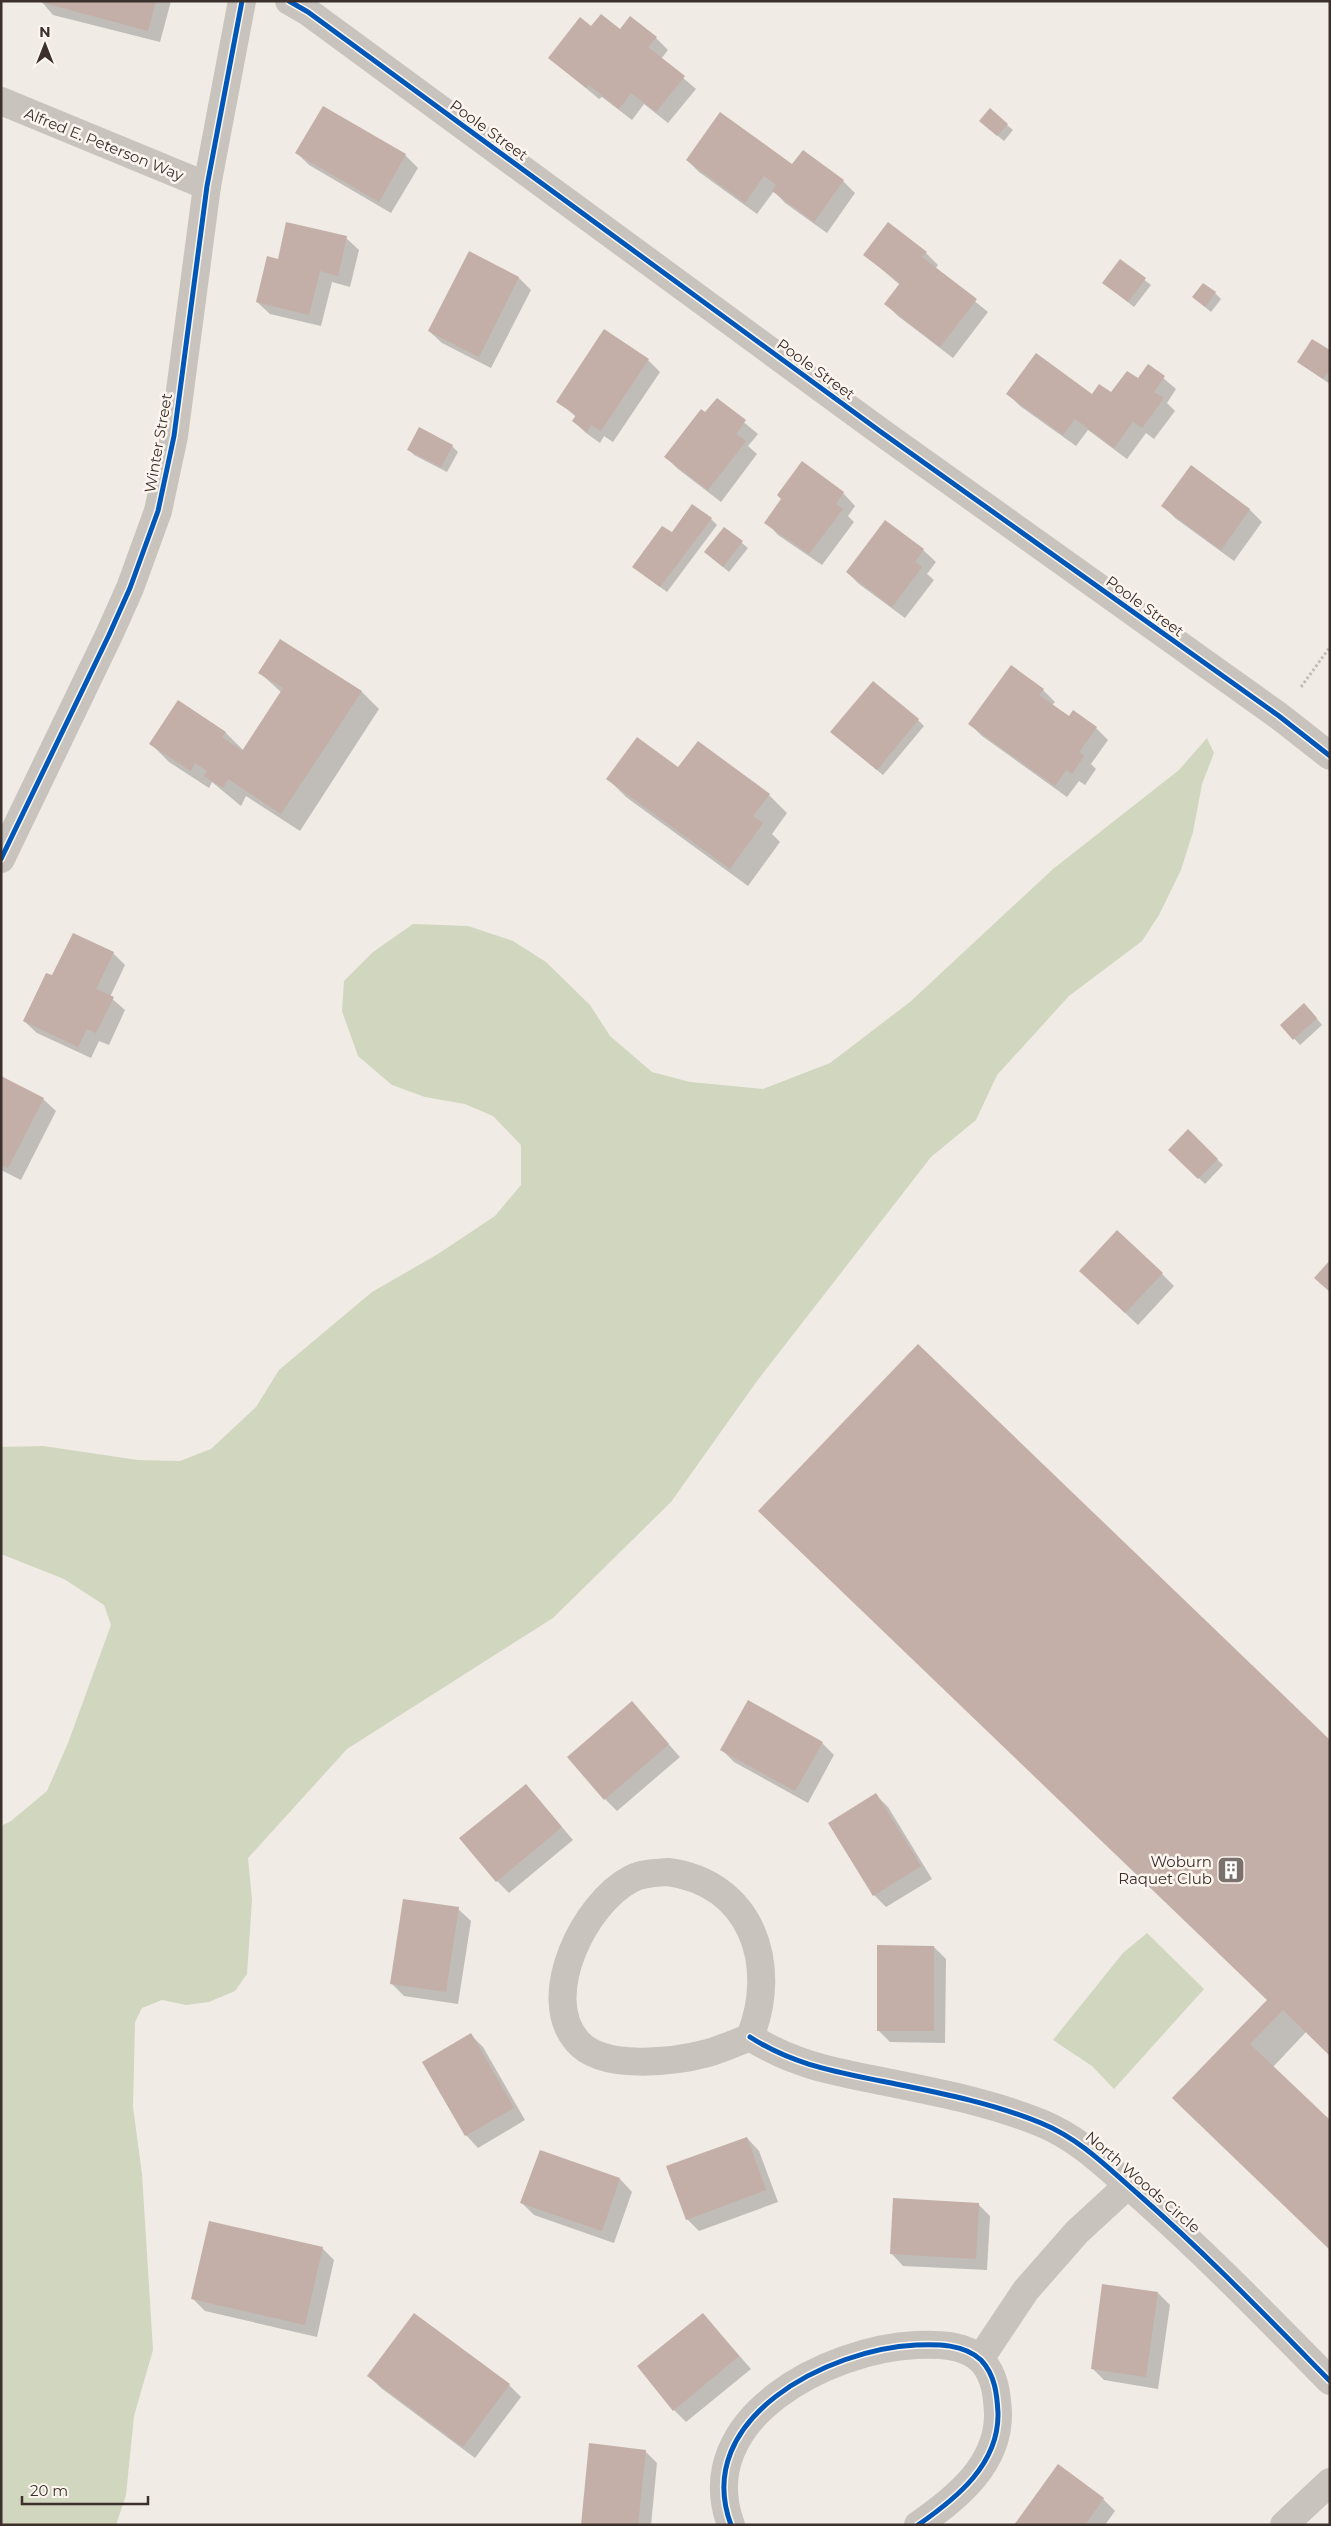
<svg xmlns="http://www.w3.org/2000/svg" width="1331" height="2526" font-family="Montserrat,sans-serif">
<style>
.green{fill:#d1d6bf}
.shadow{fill:#0003}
.building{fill:#c3afa7}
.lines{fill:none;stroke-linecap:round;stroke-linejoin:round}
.path{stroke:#c2bbb6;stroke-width:3;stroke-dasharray:2.5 2.5;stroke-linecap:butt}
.minor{stroke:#c9c3be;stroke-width:28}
.cycleway-casing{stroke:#fbf5ee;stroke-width:8}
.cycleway{stroke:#0057b8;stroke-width:5}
.labels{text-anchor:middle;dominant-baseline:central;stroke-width:5;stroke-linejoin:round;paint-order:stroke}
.street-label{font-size:15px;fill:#3b302b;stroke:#fbf5ee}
.poi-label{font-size:15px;fill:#3b302b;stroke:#fbf5ee;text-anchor:end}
</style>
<rect width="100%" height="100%" fill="#f0ebe5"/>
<g class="green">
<polygon points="1207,738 1214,753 1202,784 1193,832 1181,870 1159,915 1142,941 1069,996 997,1075 976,1120 931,1157 757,1381 671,1502 553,1618 347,1749 248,1858 252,1900 247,1974 235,1991 209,2002 186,2005 162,2000 142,2008 135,2022 133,2107 142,2174 153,2350 134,2416 126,2495 116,2525 1,2525 1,1826 11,1821 47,1791 68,1743 111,1625 104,1605 64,1579 1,1554 1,1447 43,1446 138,1460 180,1461 211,1449 256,1407 279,1370 372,1292 438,1254 495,1216 521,1185 521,1145 493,1116 465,1104 425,1097 392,1085 358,1056 342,1011 344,981 373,952 413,924 468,926 513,941 546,962 590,1005 610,1036 652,1072 690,1082 763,1089 830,1063 910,1002 1053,869 1179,770"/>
<polygon points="1147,1933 1204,1989 1114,2089 1092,2066 1053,2040 1123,1953"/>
</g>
<g class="shadow">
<polygon points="41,1 171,1 160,42 53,15"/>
<polygon points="592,27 620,30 656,38 668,50 661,59 696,89 668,123 644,104 632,120 602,97 599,99 550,58"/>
<polygon points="323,108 405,155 418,168 391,213 309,165 297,153"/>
<polygon points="1007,125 1013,130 1004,141 987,127"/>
<polygon points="687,160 793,166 843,181 855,193 827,233 785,203 774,191 757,214 699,172"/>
<polygon points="346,238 359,250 350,287 332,282 321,326 270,314 257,302 279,260"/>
<polygon points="470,253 519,278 531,290 491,368 442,343 429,331"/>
<polygon points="926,253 938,265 935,269 988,312 953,358 898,316 886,304 900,285 864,254"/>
<polygon points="1120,261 1151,285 1134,307 1104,283"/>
<polygon points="1215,293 1221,299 1211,312 1199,302"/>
<polygon points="1330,351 1330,384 1298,362"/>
<polygon points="648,360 660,372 613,442 604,436 600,443 586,433 573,421 576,417 558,401"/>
<polygon points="1149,366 1176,389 1167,403 1175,411 1154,439 1146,433 1127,459 1088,430 1076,446 1020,406 1008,394 1112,394 1138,380"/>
<polygon points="717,400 758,434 748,446 757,454 721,502 678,469 666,457"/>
<polygon points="452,446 458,452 447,472 414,455 409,450"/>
<polygon points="802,463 843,493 855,506 848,516 854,522 822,565 778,535 766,522 783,499"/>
<polygon points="1191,467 1250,510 1262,522 1234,561 1175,518 1163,506"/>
<polygon points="711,519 717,525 667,592 640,572 672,534"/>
<polygon points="885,522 923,550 936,562 927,574 934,580 905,618 859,584 847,572"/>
<polygon points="725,529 748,548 729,572 712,558"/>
<polygon points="260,673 361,691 379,709 300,831 246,796 241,806 212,782 209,788 169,762 151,744 178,702 226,733 244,751 282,693"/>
<polygon points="1043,690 1055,702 1052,705 1070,717 1096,728 1108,740 1091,764 1096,769 1085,785 1079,781 1067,797 982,736 970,724"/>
<polygon points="918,720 924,726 883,775 838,738"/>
<polygon points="698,743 769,795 787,813 772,834 780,842 748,886 626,797 608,779 679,769"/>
<polygon points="113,953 125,965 110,997 125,1010 109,1045 99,1041 91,1058 37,1033 24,1021 53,977"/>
<polygon points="1310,1010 1322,1025 1300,1045 1282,1025"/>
<polygon points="1,1077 43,1099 56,1111 21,1180 1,1170"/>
<polygon points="1188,1131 1223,1165 1205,1184 1170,1150"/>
<polygon points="1162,1274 1174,1286 1138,1325 1093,1283"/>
<polygon points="632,1703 680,1757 617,1811 605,1799"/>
<polygon points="1330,1742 1306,2032 1273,2067 1197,2121 1268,2001"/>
<polygon points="822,1743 834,1755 808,1803 734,1762 722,1750"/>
<polygon points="526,1785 573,1840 509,1893 497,1881"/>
<polygon points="876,1795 888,1807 932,1879 886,1907 874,1895"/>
<polygon points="458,1909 471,1921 458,2004 404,1996 391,1983"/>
<polygon points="934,1947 946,1959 945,2043 890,2042 878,2030"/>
<polygon points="471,2035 483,2047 525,2120 478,2148 466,2135 423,2062"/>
<polygon points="747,2138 759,2151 778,2202 699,2231 687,2219"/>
<polygon points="540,2151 620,2179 632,2192 614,2243 534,2215 522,2203"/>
<polygon points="978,2204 990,2216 987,2270 903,2266 891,2253"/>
<polygon points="322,2248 334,2260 317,2337 205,2311 193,2299"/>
<polygon points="1158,2293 1170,2305 1158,2389 1104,2380 1092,2368"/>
<polygon points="703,2314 751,2369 686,2422 674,2410"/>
<polygon points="369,2376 509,2385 521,2397 475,2458 381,2388"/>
<polygon points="645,2451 657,2463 651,2525 582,2525"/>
<polygon points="1103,2499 1115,2511 1105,2525 1016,2525"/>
</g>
<g class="building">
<polygon points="37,1 156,1 148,31"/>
<polygon points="601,14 620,29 630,16 657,37 648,47 685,76 656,112 631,93 619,109 589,85 586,88 548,58 580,17 591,26"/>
<polygon points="323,106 406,154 379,202 295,153"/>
<polygon points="990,108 1008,124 997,136 979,121"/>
<polygon points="720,112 792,164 803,150 844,180 814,222 772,191 776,185 764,176 745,203 686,160"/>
<polygon points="286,222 347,236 338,276 320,271 309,315 256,302 267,256 278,259"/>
<polygon points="888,222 927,252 922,257 977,299 940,347 884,304 900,283 863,255"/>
<polygon points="469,251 519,277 479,357 428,331"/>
<polygon points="1120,259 1146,278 1128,302 1102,283"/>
<polygon points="1203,283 1216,292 1205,307 1192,297"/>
<polygon points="604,329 649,359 601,431 591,425 587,432 572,421 576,415 556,402"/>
<polygon points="1312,339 1330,350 1330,369 1323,379 1297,362"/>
<polygon points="1036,353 1092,394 1099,384 1111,392 1127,371 1138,378 1148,364 1165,376 1154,392 1164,398 1142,428 1133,422 1114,448 1075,419 1063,435 1006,394"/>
<polygon points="717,398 746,420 736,434 746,441 708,490 664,457 701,409 705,412"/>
<polygon points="419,427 453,445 441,467 407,450"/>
<polygon points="802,461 844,492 836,504 843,509 809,554 764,523 781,499 777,495"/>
<polygon points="1191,465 1250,509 1221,550 1161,506"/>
<polygon points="692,504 712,518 660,587 632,567 662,526 672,532"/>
<polygon points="885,520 924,549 915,562 922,567 892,607 846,572"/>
<polygon points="724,527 743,541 723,567 704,552"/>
<polygon points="280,639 362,691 281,814 228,779 223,788 204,776 207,771 195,763 191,771 149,744 178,700 226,732 222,737 242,751 283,688 258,673"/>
<polygon points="1011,665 1044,689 1039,695 1069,716 1073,710 1097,727 1079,752 1084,756 1072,774 1066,770 1055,786 968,724"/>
<polygon points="873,681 919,719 877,770 830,732"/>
<polygon points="637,737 678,767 698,741 770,794 753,816 763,823 730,869 606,779"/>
<polygon points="73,933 114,952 96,989 114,997 96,1033 87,1029 78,1047 23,1021 46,973 52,975"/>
<polygon points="1304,1003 1317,1018 1293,1040 1280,1025"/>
<polygon points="1,1076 44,1098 8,1168 1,1165"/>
<polygon points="1188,1129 1218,1159 1198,1179 1168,1150"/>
<polygon points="1117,1230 1163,1273 1125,1313 1079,1271"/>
<polygon points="1330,1260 1330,1292 1314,1278"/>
<polygon points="918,1344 1330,1740 1330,2056 1283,2010 1250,2044 1330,2120 1330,2250 1172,2098 1267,2000 758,1511"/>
<polygon points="748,1700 823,1742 795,1791 720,1750"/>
<polygon points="632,1701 669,1744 604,1800 567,1757"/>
<polygon points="526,1784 562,1827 496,1882 459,1838"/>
<polygon points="876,1793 921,1866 873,1896 828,1823"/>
<polygon points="403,1899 459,1907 446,1992 390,1984"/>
<polygon points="877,1945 934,1946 934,2031 877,2031"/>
<polygon points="471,2033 514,2108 465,2136 422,2062"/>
<polygon points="747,2137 766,2190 686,2220 666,2166"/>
<polygon points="540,2150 620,2178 602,2231 520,2203"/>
<polygon points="893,2198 979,2203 976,2259 890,2254"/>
<polygon points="209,2221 323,2247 305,2325 191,2299"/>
<polygon points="1102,2284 1158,2292 1146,2377 1091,2369"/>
<polygon points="414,2313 510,2384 463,2447 367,2376"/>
<polygon points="703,2313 739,2356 673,2411 637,2366"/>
<polygon points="589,2443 646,2450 638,2525 581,2525"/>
<polygon points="1058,2464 1104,2498 1085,2525 1014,2525"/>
</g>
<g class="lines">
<polyline class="path" points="1301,687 1330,647"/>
<g class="minor">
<polyline points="289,1 308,12 881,432 1279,716 1330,756"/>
<polyline points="1,101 207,186"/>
<polyline points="1,859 109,635 130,588 158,511 174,436 207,186 242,1"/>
<path d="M668,1872C752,1883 779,1965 750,2037C736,2043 722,2049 708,2053C674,2062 602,2071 577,2041C538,1996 585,1903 631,1879C642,1873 655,1873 668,1872Z"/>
<path d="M750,2037C792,2064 832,2071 881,2081C935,2092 990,2102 1041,2123C1080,2139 1107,2167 1138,2194C1205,2253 1267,2317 1330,2381"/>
<polyline points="980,2359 1026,2290 1077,2232 1128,2185"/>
<path d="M731,2525C691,2418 829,2349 916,2345C937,2344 964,2344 981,2360C995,2375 997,2394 998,2413C999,2464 957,2498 918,2525"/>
<polyline points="1284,2525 1330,2482"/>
</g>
<defs>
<g id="cycleway">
<polyline points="289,1 308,12 881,432 1279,716 1330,756"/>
<polyline points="1,859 109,635 130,588 158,511 174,436 207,186 242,1"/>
<path d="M750,2037C792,2064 832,2071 881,2081C935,2092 990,2102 1041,2123C1080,2139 1107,2167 1138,2194C1205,2253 1267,2317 1330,2381"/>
<path d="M731,2525C691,2418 829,2349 916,2345C937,2344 964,2344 981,2360C995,2375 997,2394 998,2413C999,2464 957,2498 918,2525"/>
</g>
</defs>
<use href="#cycleway" class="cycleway-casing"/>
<use href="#cycleway" class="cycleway"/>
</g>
<defs>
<symbol id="building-square" viewBox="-11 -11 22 22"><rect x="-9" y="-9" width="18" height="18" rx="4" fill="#7a716c" stroke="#fbf5ee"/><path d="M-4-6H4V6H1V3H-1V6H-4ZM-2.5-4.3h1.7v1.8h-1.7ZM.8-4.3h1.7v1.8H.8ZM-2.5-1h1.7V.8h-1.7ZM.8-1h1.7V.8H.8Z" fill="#fff"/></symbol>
</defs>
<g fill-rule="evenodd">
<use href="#building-square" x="1215" y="1854" width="32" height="32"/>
</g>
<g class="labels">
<g class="street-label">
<text transform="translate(489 130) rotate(36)">Poole Street</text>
<text transform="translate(104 144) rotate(22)">Alfred E. Peterson Way</text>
<text transform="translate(816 369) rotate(36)">Poole Street</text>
<text transform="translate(158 443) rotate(-80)">Winter Street</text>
<text transform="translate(1145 606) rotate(36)">Poole Street</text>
<text transform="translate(1143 2182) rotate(41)">North Woods Circle</text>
</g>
<g class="poi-label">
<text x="1212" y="1861">Woburn<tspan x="1212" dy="17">Raquet Club</tspan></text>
</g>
</g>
<rect width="1331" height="2526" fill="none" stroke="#3b302b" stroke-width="5"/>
<g transform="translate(45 45)" stroke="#fbf5ee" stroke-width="4" paint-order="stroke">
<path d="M0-4L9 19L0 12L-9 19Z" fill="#3b302b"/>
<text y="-8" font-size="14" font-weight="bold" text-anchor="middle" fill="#3b302b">N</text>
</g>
<path d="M22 2496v8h126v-8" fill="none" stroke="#3b302b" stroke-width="2.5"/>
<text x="30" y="2496" font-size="15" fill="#3b302b" stroke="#fbf5ee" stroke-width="4" paint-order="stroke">20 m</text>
</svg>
